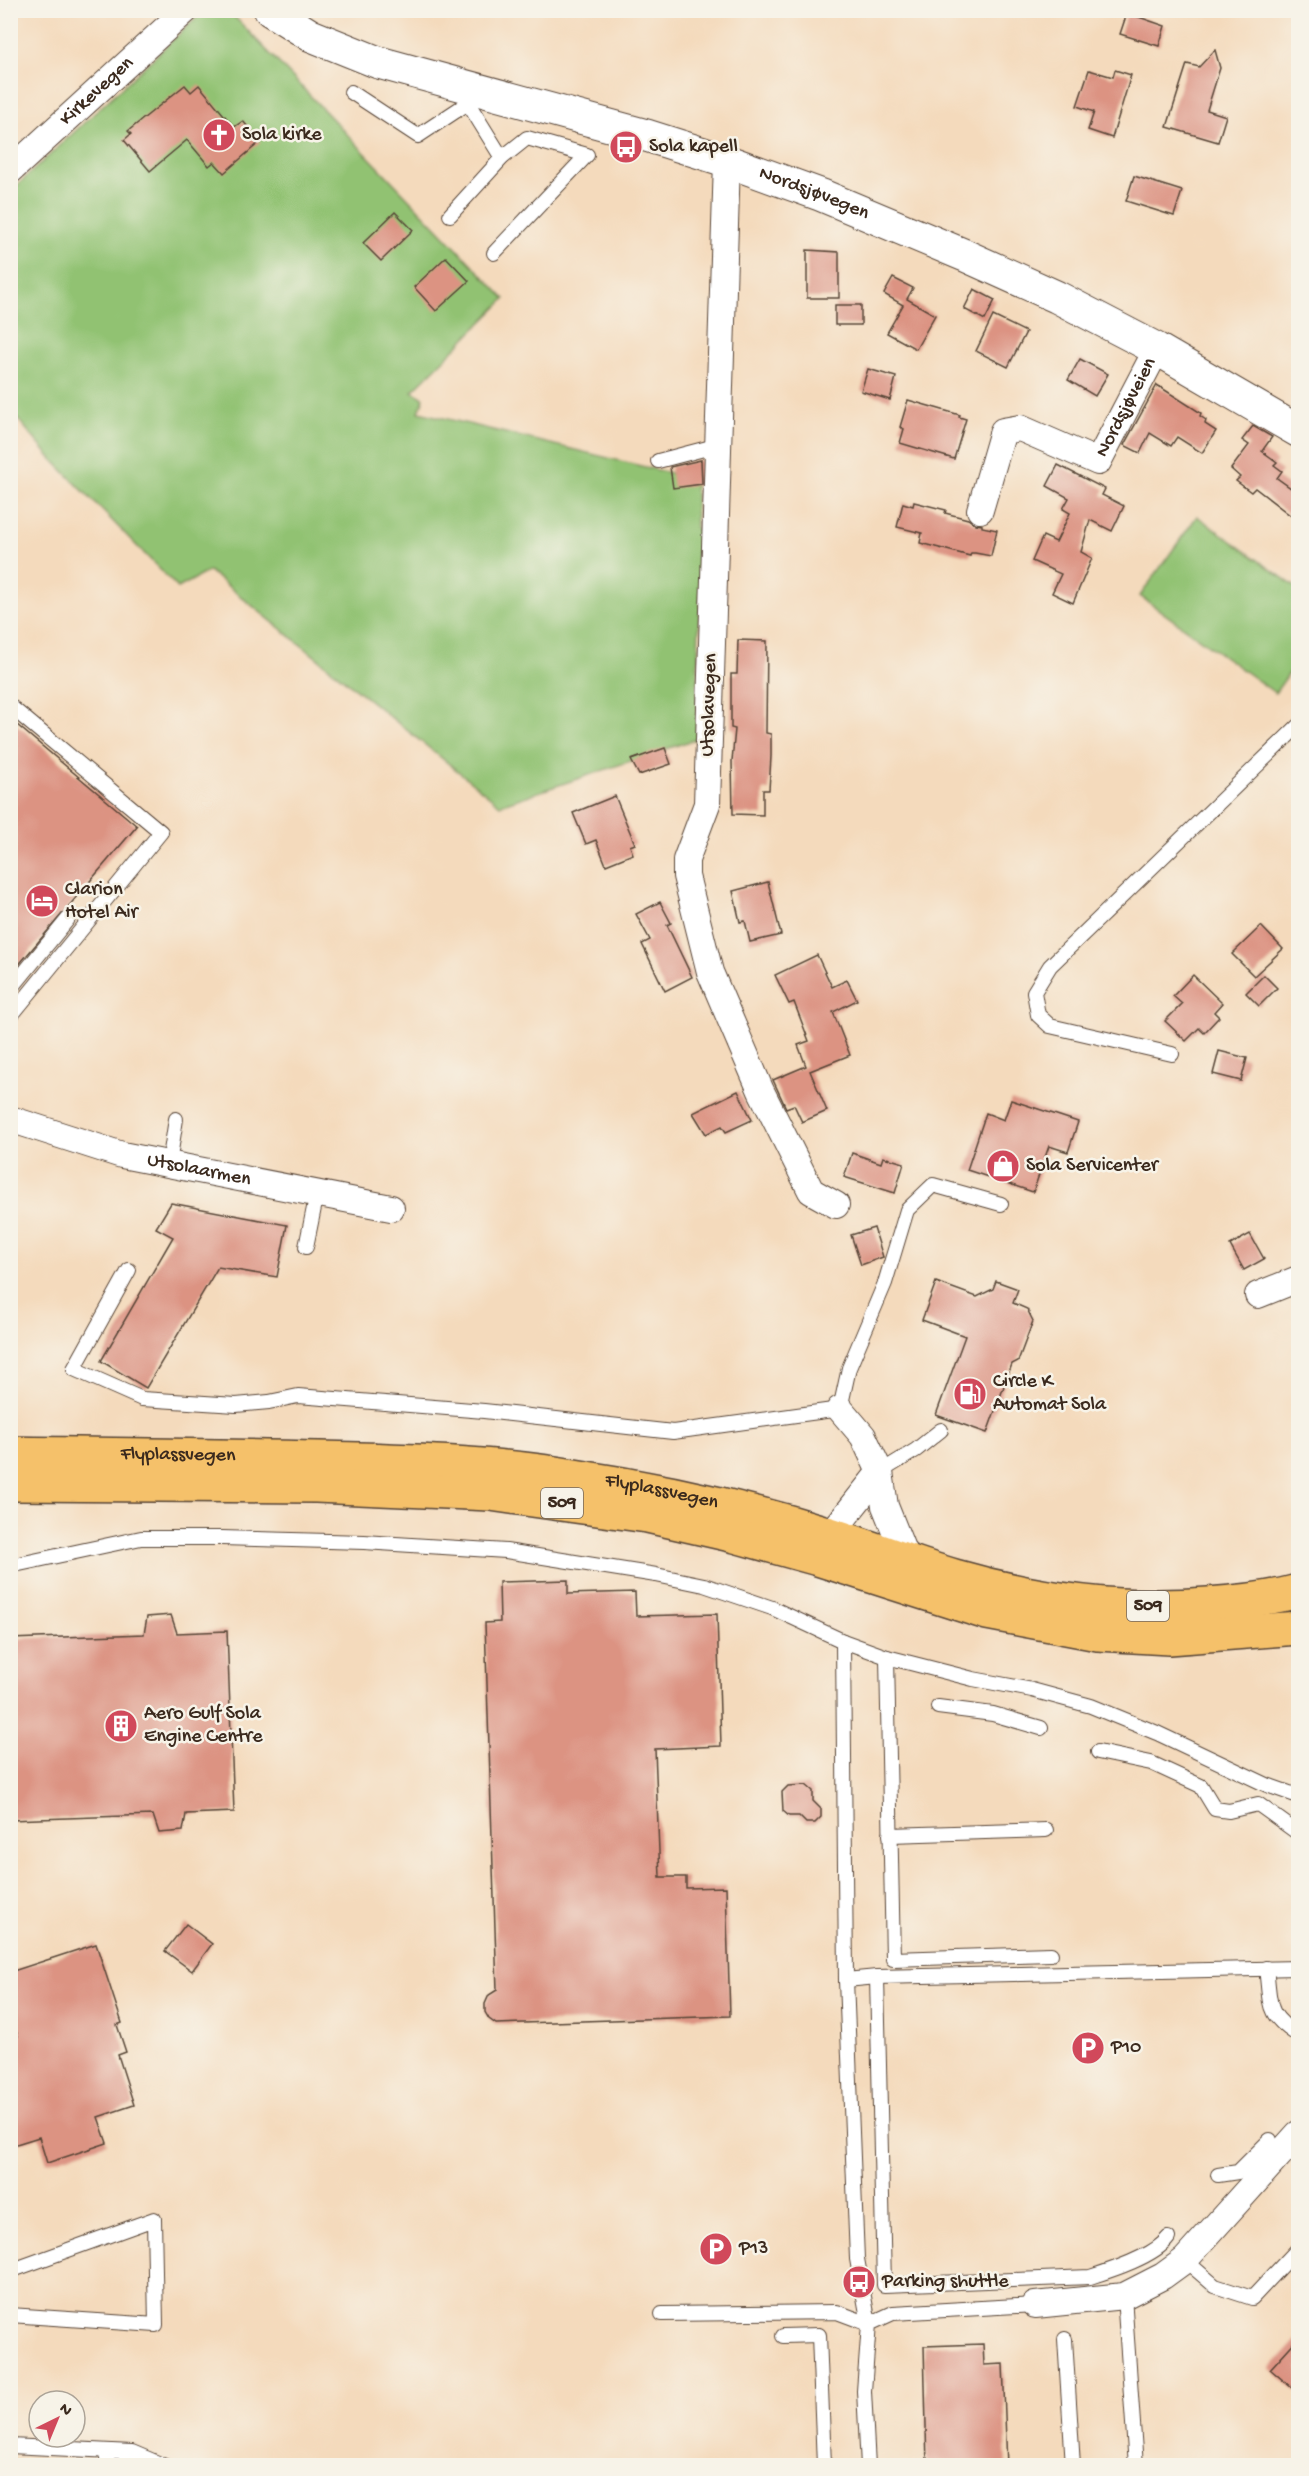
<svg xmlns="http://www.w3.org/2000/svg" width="1309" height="2476" font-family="'Gochi Hand',sans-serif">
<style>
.green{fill:#91c272;stroke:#667648;stroke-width:1.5}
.building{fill:#dc9382}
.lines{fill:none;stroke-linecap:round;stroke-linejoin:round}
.service-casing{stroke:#574436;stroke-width:16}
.minor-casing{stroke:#574436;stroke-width:28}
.tertiary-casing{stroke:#574436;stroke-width:34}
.trunk-casing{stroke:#574436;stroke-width:36}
.service{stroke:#fff;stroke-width:14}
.minor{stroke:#fff;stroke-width:26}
.tertiary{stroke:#fff;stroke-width:32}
.trunk{stroke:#f5c16b;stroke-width:33}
.labels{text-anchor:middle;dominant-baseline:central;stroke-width:5;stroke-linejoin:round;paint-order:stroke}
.shield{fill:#f7f3e8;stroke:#73665b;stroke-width:1.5}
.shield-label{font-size:18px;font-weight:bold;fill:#3b2a1e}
.street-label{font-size:20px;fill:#3b2a1e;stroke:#f7f3e8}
.poi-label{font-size:20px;fill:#3b2a1e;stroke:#f7f3e8;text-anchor:start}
</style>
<rect width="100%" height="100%" fill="#f7f3e8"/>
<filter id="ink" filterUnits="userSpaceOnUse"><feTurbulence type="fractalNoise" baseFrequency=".0167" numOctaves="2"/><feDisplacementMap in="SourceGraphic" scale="12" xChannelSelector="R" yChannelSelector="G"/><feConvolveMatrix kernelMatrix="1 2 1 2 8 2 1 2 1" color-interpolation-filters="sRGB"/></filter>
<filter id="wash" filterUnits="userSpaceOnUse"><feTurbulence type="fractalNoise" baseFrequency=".008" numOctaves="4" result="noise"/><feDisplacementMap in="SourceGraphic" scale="24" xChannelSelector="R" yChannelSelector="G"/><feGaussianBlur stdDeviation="1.35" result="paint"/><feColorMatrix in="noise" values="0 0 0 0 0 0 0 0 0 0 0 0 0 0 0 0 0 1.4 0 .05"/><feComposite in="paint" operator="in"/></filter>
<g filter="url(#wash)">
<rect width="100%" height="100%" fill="#f4dabc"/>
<g class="green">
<polygon points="204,11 229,11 505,299 412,391 424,398 419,412 695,479 696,530 705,530 699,621 696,739 500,805 209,571 178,588 49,456 11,411 11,191"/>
<polygon points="1197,516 1298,589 1298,661 1275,693 1140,596"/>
</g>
<g id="blocks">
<g class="building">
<polygon points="1127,13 1165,26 1159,46 1120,34"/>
<polygon points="1215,50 1220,68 1207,110 1226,116 1218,142 1167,127 1187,64 1199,67"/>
<polygon points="1089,70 1113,77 1115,70 1131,75 1112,138 1088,130 1094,112 1077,106"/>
<polygon points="185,85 191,92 199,85 234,127 243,121 260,142 224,173 214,162 209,166 187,140 150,171 124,140 131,134 128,131"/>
<polygon points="1134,176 1182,191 1174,216 1126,201"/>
<polygon points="395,212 413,230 381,261 363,243"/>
<polygon points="807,250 839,252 839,298 807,298"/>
<polygon points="446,257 469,281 436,311 414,287"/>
<polygon points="893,278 913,288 907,299 935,315 916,349 887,333 903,305 884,294"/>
<polygon points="974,289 995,300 985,320 964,309"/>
<rect x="835" y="305" width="26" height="20"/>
<polygon points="993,316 1026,332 1008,367 976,351"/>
<polygon points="1080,359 1108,374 1095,396 1068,380"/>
<polygon points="868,369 896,377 890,400 861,391"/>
<polygon points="1157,385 1201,413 1200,416 1206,420 1205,424 1216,431 1202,453 1177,437 1171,446 1150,433 1140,453 1124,445"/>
<polygon points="908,400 960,415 959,417 966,419 954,459 900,443 904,429 900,427"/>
<polygon points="1253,426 1272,437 1262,451 1277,462 1274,465 1282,471 1277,478 1299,494 1299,522 1255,488 1251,492 1236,481 1240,477 1231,469 1249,445 1242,440"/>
<polygon points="701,460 702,484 673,488 670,467"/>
<polygon points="1058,465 1105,489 1102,495 1124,506 1112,531 1090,520 1081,552 1092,558 1073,603 1052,593 1061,574 1032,561 1043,536 1056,542 1070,513 1063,509 1069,498 1047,486"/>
<polygon points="914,502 946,510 945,513 968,519 975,524 982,525 982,527 997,530 991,556 975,553 971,553 970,556 920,543 922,533 897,527 903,503 913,506"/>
<polygon points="738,640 767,641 766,733 771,734 771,756 769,790 763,790 763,815 733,814 732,761 735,729 731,728 731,674 737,674"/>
<polygon points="10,719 137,826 10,975"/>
<polygon points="665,748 671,764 639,775 631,760"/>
<polygon points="615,796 635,844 630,846 633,854 606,865 596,840 586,844 573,813"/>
<polygon points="768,882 781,935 750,942 745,921 740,922 733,891"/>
<polygon points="660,902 671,923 667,925 692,977 665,991 642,944 650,940 636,914"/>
<polygon points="1261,926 1283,949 1254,976 1232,954"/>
<polygon points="817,955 832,987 847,980 857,1000 833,1012 850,1055 810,1071 827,1111 802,1122 794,1105 786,1108 773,1080 806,1066 798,1045 809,1041 794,1002 789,1004 775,975"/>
<polygon points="1193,975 1222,1003 1214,1012 1219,1017 1204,1033 1199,1028 1186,1041 1165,1021 1182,1004 1173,996"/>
<polygon points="1264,975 1277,988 1259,1006 1246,993"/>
<polygon points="1219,1051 1247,1058 1241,1081 1213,1074"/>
<polygon points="738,1091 752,1120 726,1132 722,1126 706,1134 693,1113"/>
<polygon points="1011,1100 1078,1122 1068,1152 1049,1146 1033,1192 967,1170 986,1113 1004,1120"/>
<polygon points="852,1153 881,1163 883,1157 904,1163 895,1193 844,1177"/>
<polygon points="171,1203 287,1225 277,1277 218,1267 146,1388 101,1361 173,1237 156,1228"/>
<polygon points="874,1228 883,1257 861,1265 851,1235"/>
<polygon points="1250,1234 1264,1259 1244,1270 1230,1245"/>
<polygon points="996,1281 1018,1289 1013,1303 1027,1309 1033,1321 1018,1361 1012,1364 987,1433 936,1415 965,1336 922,1320 936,1282 977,1297 993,1289"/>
<polygon points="568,1580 568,1594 635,1592 636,1616 717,1614 721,1746 655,1749 660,1877 686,1877 686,1888 726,1887 730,2016 496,2024 489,2019 485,2012 485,2004 489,1995 497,1990 485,1623 500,1622 499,1582"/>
<polygon points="171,1615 177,1633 227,1631 234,1812 186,1814 183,1831 159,1833 153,1815 10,1820 10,1639 144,1634 147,1617"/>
<polygon points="806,1785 813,1791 813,1801 821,1809 821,1817 815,1823 806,1823 799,1816 789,1816 783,1811 782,1792 788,1786"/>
<polygon points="186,1924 212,1944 192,1971 165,1951"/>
<polygon points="96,1944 122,2023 117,2025 126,2052 118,2055 134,2105 98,2117 107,2143 47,2163 39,2137 10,2146 10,2039 18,2036 10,2014 10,1972"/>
<polygon points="1299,2337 1299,2394 1270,2369"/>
<polygon points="983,2344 984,2365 1003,2364 1007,2466 927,2466 924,2346"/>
</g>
</g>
</g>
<g filter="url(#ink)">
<use href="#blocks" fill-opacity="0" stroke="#574436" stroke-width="1.5"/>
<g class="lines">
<defs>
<g id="service">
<polyline points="351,92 418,136 468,103 470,89"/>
<polyline points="468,103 502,158"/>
<polyline points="450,215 502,158 527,138 587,155 494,253"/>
<polyline points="658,461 719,445"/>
<polyline points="10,706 161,832 10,1017"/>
<polyline points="10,990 68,919"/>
<polyline points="1172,1054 1050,1026 1038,1015 1034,992 1050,966 1298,726"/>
<polyline points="169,1164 176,1119"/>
<polyline points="306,1247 317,1193"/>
<polyline points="129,1270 74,1369 142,1399 236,1405 269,1402 298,1396 484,1411 673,1432 840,1409 849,1368 885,1283 907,1210 933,1185 1001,1204"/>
<polyline points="880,1472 916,1450 941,1430"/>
<polyline points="10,1566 141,1538 222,1538 364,1542 506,1551 656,1575 704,1585 772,1608 843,1641 887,1657 973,1679 1032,1690 1091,1706 1157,1733 1267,1785 1298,1796"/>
<polyline points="843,1641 846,1980 857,2259 869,2324"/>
<polyline points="887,1657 893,1959 1051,1954"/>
<polyline points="938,1707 993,1714 1041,1728"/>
<polyline points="1098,1752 1151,1763 1201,1786 1215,1809 1229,1811 1258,1804 1298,1833"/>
<polyline points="890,1835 1046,1830"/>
<path d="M1266,1968C1271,2005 1265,2014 1298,2035"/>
<path d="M877,1977L884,2285L1090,2277C1112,2270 1155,2256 1168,2238"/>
<polyline points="846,1980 877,1977 1298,1968"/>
<polyline points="1218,2175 1238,2172 1270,2140"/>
<polyline points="1185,2260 1215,2286 1252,2298 1298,2249"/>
<polyline points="10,2271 154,2219 156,2325 10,2315"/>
<polyline points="1124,2296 1136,2466"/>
<polyline points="662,2314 837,2312 869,2324"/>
<polyline points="783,2336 819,2335 824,2466"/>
<polyline points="1065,2339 1073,2466"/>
<polyline points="10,2446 132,2452 165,2466"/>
<polyline points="105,2451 109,2466"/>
<polyline points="868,2466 864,2391 869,2324 893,2313 1035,2305"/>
</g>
<g id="minor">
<polyline points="727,161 707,804 686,860 686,876 710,972 761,1091 811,1191 836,1205"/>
<path id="s1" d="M10,171L186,10"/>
<path id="s2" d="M980,510L1003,431L1020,428L1098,462L1157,349"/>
<path id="s3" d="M10,1119L122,1155L391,1208"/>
<polyline points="1258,1295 1298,1279"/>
<polyline points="840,1409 863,1436 880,1472"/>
<polyline points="831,1534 880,1472 885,1506 907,1561"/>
<polyline points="1035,2305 1124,2296 1163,2276 1185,2260 1298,2134"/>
</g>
<g id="tertiary">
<path id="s4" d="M270,10L310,35L377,62L648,136L727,161L821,195L964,255L1057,297L1157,349L1298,431"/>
</g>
<g id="trunk">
<path id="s5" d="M10,1453C113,1455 216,1455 319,1458C404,1460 490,1462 574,1476C661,1489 747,1508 830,1534C872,1547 913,1564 955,1576C1038,1600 1122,1611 1208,1604C1239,1602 1269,1599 1298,1591"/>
<polyline points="10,1484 316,1486 490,1494 647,1516 735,1536 818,1559 987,1613 1098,1634 1169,1638 1298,1628"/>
</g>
</defs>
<use href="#service" class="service-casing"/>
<use href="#minor" class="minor-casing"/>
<use href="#tertiary" class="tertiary-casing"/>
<use href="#trunk" class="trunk-casing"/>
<use href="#service" class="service"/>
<use href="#minor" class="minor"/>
<use href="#tertiary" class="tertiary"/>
<use href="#trunk" class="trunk"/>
</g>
</g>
<defs>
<symbol id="church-disc" viewBox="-11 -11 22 22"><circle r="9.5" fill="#d1495b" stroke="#f7f3e8"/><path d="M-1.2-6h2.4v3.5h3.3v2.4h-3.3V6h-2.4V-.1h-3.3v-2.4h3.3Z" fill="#fff"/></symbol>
<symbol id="bus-disc" viewBox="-11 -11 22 22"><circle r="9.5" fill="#d1495b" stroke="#f7f3e8"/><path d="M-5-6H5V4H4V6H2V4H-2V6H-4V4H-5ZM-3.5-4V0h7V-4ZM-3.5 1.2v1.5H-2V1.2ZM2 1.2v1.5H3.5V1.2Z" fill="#fff"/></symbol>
<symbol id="hotel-disc" viewBox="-11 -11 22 22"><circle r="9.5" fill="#d1495b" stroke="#f7f3e8"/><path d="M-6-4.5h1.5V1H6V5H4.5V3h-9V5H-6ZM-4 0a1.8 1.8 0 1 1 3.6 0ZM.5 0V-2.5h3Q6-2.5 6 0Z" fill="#fff"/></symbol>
<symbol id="shop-disc" viewBox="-11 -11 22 22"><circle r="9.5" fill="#d1495b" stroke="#f7f3e8"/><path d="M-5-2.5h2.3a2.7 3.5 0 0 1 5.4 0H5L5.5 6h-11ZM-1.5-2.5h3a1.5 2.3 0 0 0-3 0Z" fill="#fff"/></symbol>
<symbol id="fuel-disc" viewBox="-11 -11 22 22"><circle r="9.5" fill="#d1495b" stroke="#f7f3e8"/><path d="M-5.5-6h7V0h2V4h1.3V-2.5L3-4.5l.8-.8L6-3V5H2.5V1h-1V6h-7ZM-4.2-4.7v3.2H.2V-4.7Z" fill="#fff"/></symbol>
<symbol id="building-disc" viewBox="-11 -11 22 22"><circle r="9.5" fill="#d1495b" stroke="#f7f3e8"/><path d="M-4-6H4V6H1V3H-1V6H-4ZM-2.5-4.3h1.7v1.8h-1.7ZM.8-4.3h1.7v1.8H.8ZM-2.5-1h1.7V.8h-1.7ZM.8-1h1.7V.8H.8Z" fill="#fff"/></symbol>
<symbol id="parking-disc" viewBox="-11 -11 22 22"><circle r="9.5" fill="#d1495b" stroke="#f7f3e8"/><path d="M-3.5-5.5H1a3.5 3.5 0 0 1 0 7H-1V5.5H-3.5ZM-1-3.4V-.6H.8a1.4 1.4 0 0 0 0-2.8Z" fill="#fff"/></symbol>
</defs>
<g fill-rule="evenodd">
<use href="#church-disc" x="200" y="116" width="38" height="38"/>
<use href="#bus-disc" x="607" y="128" width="38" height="38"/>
<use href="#hotel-disc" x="23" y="882" width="38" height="38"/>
<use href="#shop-disc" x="984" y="1147" width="38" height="38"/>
<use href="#fuel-disc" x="951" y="1375" width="38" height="38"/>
<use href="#building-disc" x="102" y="1707" width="38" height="38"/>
<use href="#parking-disc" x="1069" y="2029" width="38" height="38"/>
<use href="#parking-disc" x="697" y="2230" width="38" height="38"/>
<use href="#bus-disc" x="840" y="2263" width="38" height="38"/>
</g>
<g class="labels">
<g class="shield">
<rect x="541" y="1488" width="42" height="30" rx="4.5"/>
<rect x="1127" y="1591" width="42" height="30" rx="4.5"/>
</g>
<g class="shield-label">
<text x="562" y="1503">509</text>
<text x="1148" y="1606">509</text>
</g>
<g class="street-label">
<text stroke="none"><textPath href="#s1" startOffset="118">Kirkevegen</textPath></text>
<text stroke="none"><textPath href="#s4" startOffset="576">Nordsjøvegen</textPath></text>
<text stroke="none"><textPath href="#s2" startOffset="246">Nordsjøveien</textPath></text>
<text transform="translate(710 705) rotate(-88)">Utsolavegen</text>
<text stroke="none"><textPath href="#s3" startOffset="196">Utsolaarmen</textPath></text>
<text stroke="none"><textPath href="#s5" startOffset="168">Flyplassvegen</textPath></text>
<text stroke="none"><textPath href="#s5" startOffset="654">Flyplassvegen</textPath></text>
</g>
<g class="poi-label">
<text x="242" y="135">Sola kirke</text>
<text x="649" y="147">Sola kapell</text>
<text x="65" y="890">Clarion<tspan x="65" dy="23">Hotel Air</tspan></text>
<text x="1026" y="1166">Sola Servicenter</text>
<text x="993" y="1382">Circle K<tspan x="993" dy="23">Automat Sola</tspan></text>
<text x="144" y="1714">Aero Gulf Sola<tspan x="144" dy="23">Engine Centre</tspan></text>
<text x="1111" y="2048">P10</text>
<text x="739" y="2249">P13</text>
<text x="882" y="2282">Parking shuttle</text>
</g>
</g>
<rect width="1309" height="2476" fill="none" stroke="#f7f3e8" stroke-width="36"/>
<g transform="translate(57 2419) rotate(43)"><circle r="28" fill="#f7f3e8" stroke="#aca397" stroke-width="1.5"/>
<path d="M0-4.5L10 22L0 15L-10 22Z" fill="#d1495b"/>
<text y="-9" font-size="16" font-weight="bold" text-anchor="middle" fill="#3b2a1e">N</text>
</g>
</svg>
